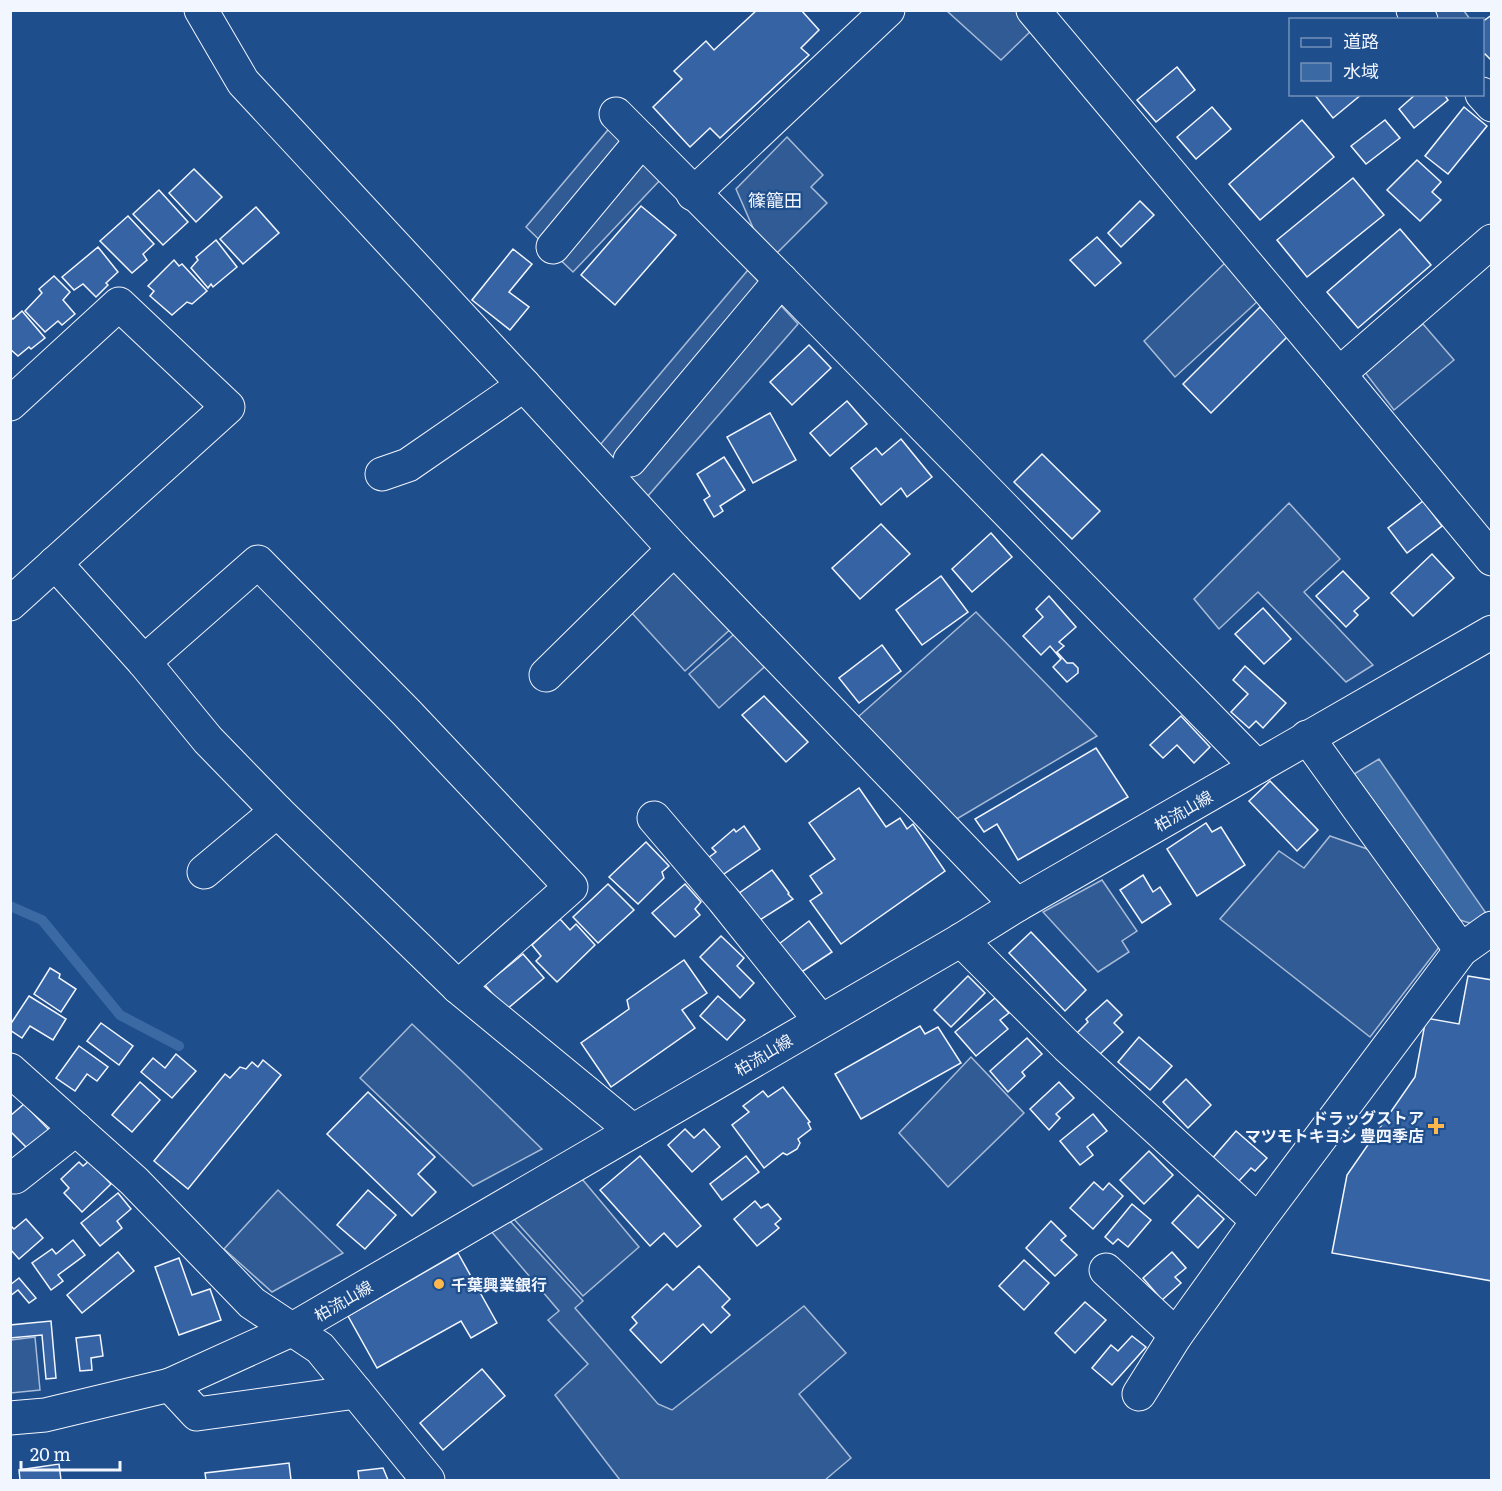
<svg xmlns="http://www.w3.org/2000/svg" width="1502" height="1491" font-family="Literata,'Noto Sans JP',serif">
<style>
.parking{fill:#305b95;stroke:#a8bbd7;stroke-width:1.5}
.water{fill:#3b69a3;stroke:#a8bbd7;stroke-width:1.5}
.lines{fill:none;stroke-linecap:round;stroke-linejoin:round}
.stream{stroke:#3b69a3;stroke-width:10}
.building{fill:#3563a3;stroke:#f2f6ff;stroke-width:1.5}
.minor-casing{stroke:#f2f6ff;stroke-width:35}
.major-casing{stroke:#f2f6ff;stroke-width:35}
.minor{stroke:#1f4e8c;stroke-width:33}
.major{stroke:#1f4e8c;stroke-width:33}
.poi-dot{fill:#ffb74d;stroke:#1f4e8c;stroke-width:2}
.labels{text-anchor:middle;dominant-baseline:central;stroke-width:4.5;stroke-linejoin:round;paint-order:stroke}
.street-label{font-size:16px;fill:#f2f6ff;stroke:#1f4e8c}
.poi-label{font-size:16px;font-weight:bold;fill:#f2f6ff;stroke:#1f4e8c;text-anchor:end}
.neighbourhood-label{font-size:18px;fill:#f2f6ff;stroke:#1f4e8c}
</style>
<rect width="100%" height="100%" fill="#1f4e8c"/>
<g class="parking">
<polygon points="947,11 1019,11 1034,28 1001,60"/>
<polygon points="1429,11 1464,11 1470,19 1436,19"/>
<polygon points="613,124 662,178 573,272 526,227"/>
<polygon points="787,137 823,175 811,187 827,203 777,253 754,230 736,189"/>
<polygon points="1226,262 1259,300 1175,377 1144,341"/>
<polygon points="748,270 798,324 647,497 600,445"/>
<polygon points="1423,324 1454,360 1394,410 1364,371"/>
<polygon points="1289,503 1340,559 1304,592 1373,665 1346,682 1258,592 1219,629 1194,599"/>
<polygon points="670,572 686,574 736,624 685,671 631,612"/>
<polygon points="976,612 1097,736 955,820 858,717"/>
<polygon points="741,628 771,661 719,708 689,674"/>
<polygon points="1330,836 1373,851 1440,946 1370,1037 1220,919 1279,851 1304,868"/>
<polygon points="1102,880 1137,931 1122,941 1129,952 1098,972 1043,912"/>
<polygon points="412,1024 463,1072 542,1149 473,1186 360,1078"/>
<polygon points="971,1057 1024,1113 948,1187 899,1133"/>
<polygon points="582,1179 639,1247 583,1296 513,1218"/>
<polygon points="278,1190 343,1253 272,1292 224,1249"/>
<polygon points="509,1220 583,1301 575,1308 658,1404 672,1410 804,1306 846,1353 799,1394 851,1458 825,1480 620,1480 555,1395 588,1364 548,1320 559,1311 490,1230"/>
<polygon points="35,1337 40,1390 11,1393 11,1340"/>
</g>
<polygon class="water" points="1379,759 1488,916 1476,925 1460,920 1354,774"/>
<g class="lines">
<polyline class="stream" points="10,906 42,920 120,1015 179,1046"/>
</g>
<g class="building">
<polygon points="757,10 801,10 819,30 801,48 809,55 720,138 710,128 690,147 653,107 682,79 674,71 706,41 714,50"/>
<polygon points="1492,15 1492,61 1485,54 1482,56 1482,22"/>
<polygon points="1177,67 1195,90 1156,122 1137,100"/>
<polygon points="1314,94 1362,94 1333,118"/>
<polygon points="1416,94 1444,94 1448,100 1414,128 1399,109"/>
<polygon points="1212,107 1231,129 1196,159 1177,137"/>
<polygon points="1464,107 1487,126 1448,174 1425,156"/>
<polygon points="1302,120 1334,157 1260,220 1229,184"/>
<polygon points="1385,120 1400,138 1366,164 1351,146"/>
<polygon points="1417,160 1441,182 1432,192 1441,200 1420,221 1387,190"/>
<polygon points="194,169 222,197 196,222 169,193"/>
<polygon points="1353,178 1384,215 1307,277 1277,240"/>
<polygon points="159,190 188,222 163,245 133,214"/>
<polygon points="1140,201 1154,215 1121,247 1108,233"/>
<polygon points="641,206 676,235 615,305 581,275"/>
<polygon points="256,207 279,233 243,264 220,239"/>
<polygon points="128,216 154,244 143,254 147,260 132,273 100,241"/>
<polygon points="1400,229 1431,265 1358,328 1327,292"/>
<polygon points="1097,237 1121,263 1095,286 1070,260"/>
<polygon points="216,240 237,267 213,287 211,284 208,288 191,268 198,260 196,257"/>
<polygon points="98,247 118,272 106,283 108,285 96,297 83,284 74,290 62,277"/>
<polygon points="513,249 532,264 509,292 529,307 510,330 472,300"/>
<polygon points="174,260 179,266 182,264 207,291 192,304 187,302 172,315 150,296 154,291 148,286"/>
<polygon points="54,276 70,292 63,300 75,314 62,325 58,321 45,332 25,311 42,293 39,289"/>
<polygon points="1260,307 1288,336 1211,413 1183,384"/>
<polygon points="22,311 45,338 31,349 29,347 18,356 10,349 10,317 13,319"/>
<polygon points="809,345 831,368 792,405 770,382"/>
<polygon points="847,401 867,424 830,456 810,433"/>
<polygon points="770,413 796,460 753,483 727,437"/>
<polygon points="901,439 932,477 907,497 901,488 881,505 851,468 876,448 882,455"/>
<polygon points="1042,454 1100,511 1072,539 1014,482"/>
<polygon points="724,457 745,490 720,506 723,511 714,517 704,500 710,496 697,474"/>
<polygon points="1423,501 1442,526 1407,553 1388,528"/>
<polygon points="881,524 910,554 860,599 832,568"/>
<polygon points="991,533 1012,557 972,592 952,569"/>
<polygon points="1432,554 1454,578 1413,616 1391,593"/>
<polygon points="1343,571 1369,598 1354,611 1358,615 1346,627 1316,596"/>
<polygon points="941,576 968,612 922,645 896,610"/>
<polygon points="1049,596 1076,627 1059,642 1064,646 1057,652 1067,663 1073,663 1078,668 1078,673 1067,682 1053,667 1061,659 1050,646 1041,655 1023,636 1043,617 1036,609"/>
<polygon points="1263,608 1291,639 1264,664 1235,634"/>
<polygon points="882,645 901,671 859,703 839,678"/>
<polygon points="1245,666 1286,703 1263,728 1256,721 1249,728 1231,712 1248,694 1233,680"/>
<polygon points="764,696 808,742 786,762 742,715"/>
<polygon points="1181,716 1210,747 1194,763 1177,745 1163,758 1150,745"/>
<polygon points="1096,748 1128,797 1018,860 997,824 984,832 975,819"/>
<polygon points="1270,781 1318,830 1297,851 1249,801"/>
<polygon points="859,788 886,827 900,818 907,829 913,824 945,871 841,944 810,901 822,893 810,876 835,859 809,823"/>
<polygon points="1206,823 1212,832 1221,827 1245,865 1197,896 1167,849"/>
<polygon points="744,826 760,849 721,876 708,858 716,852 712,848 734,829 736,832"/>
<polygon points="646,842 669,866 662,872 664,878 638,904 609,877"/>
<polygon points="772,870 789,893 788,894 793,899 760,920 755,913 750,917 735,896"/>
<polygon points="1143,875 1153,892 1160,887 1171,904 1142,923 1120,890"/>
<polygon points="608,884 634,910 598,943 573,917"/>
<polygon points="685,884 701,902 695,909 700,915 675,937 652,913"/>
<polygon points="560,919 570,930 576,924 595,945 557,982 536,961 541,956 532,945"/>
<polygon points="809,921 832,952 800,973 775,947"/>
<polygon points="1031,932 1086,990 1065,1011 1009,953"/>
<polygon points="721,936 744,958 737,966 754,983 740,998 700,957"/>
<polygon points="523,954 544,978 506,1010 485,985"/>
<polygon points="684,960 707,993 682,1010 695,1028 611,1087 581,1043 629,1009 627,1000"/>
<polygon points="50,968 60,974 59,978 76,989 61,1012 34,994"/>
<polygon points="968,976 985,993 951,1027 934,1010"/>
<polygon points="1468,976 1492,980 1492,1281 1332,1253 1347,1175 1415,1077 1426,1018 1459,1024"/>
<polygon points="29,996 66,1019 53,1040 30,1026 22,1038 10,1030 10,1025"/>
<polygon points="718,996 745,1020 727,1040 700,1016"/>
<polygon points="995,998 1009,1013 1000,1020 1008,1029 976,1056 955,1032"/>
<polygon points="1107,1000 1122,1015 1114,1023 1123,1032 1099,1055 1077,1033 1088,1022 1086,1019"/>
<polygon points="101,1023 133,1046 119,1065 87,1041"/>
<polygon points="920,1026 925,1034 938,1027 961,1063 861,1119 835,1074"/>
<polygon points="1139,1037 1172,1066 1150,1090 1118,1062"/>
<polygon points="1027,1038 1042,1054 1022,1072 1025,1076 1008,1092 990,1071"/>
<polygon points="79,1046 108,1067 97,1081 87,1074 75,1091 56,1078"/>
<polygon points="176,1054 196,1071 172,1098 141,1072 153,1058 165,1068"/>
<polygon points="263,1060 281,1075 188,1189 154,1161 225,1074 230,1078 240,1067 246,1069 252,1062 258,1067"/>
<polygon points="1186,1079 1211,1105 1188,1128 1163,1102"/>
<polygon points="140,1082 160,1100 132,1132 112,1115"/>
<polygon points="1059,1082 1074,1098 1056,1114 1060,1118 1049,1130 1030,1109"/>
<polygon points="783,1087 810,1122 808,1123 811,1129 798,1139 800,1143 797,1149 787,1155 783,1153 764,1168 732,1125 749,1112 743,1106 763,1091 768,1097"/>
<polygon points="368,1092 435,1157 418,1174 436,1192 412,1216 327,1134"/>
<polygon points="24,1104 52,1133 28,1149 10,1131 10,1116"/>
<polygon points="1093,1114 1107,1131 1087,1147 1093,1155 1080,1165 1060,1141"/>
<polygon points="685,1129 694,1138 704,1129 720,1147 692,1172 668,1145"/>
<polygon points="1236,1131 1267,1158 1255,1171 1251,1168 1237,1183 1211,1160"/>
<polygon points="1149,1151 1173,1175 1144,1204 1120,1180"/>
<polygon points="640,1156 701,1226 677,1247 664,1233 650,1246 600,1190"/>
<polygon points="746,1156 759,1172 722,1200 710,1184"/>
<polygon points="89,1161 111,1184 82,1212 64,1193 69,1188 61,1179 79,1162 83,1166"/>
<polygon points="1094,1182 1103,1190 1109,1183 1123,1196 1093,1229 1070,1208"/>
<polygon points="368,1190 396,1215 365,1249 337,1225"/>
<polygon points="118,1193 131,1209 117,1221 122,1228 100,1246 81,1223"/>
<polygon points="1198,1195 1224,1219 1198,1248 1172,1223"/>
<polygon points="755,1201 761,1208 768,1204 781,1219 775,1224 779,1228 757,1246 734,1219"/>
<polygon points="1132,1204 1151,1220 1128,1247 1118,1239 1113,1244 1105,1237"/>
<polygon points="26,1219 43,1238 19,1259 10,1249 10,1225 14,1229"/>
<polygon points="1051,1221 1066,1236 1061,1240 1077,1255 1055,1276 1026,1248"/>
<polygon points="73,1240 85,1255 58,1275 63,1281 51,1290 32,1263 52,1249 56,1254"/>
<polygon points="118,1252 134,1271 82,1313 67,1295"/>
<polygon points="1172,1252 1186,1268 1175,1277 1181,1283 1162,1300 1143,1278"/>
<polygon points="458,1253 497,1323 471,1338 461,1321 377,1368 348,1316"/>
<polygon points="179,1258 192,1295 210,1289 221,1320 179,1335 155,1267"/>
<polygon points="1024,1260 1049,1283 1024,1310 999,1286"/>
<polygon points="699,1266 730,1299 722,1307 730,1315 711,1333 703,1324 661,1363 630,1330 637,1323 632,1317 667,1284 673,1290"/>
<polygon points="19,1278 36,1298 29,1303 18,1290 10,1296 10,1285"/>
<polygon points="1085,1302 1106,1320 1075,1353 1055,1333"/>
<polygon points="51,1321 56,1378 46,1379 42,1335 10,1338 10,1325"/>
<polygon points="100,1335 103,1356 91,1358 92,1370 80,1371 76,1338"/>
<polygon points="1132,1336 1146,1347 1112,1385 1092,1368 1111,1345 1118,1351"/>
<polygon points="482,1369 505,1396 443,1450 420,1423"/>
<polygon points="289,1463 291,1480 206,1480 205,1473"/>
<polygon points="59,1464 61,1480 20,1480 19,1470"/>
<polygon points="383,1468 388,1480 359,1480 358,1471"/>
</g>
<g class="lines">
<defs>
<g id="minor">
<polyline points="201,10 243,82 524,385 674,549 1017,905"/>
<polyline points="1033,10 1339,374 1492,559"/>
<polyline points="1413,10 1421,20"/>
<polyline points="1482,94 1492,105"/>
<polyline points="616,114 781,280 1257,767"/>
<polyline points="693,194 888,10"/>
<polyline points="553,247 642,140"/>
<polyline points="1339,374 1492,241"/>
<polyline points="10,404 119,304 228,407 10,604"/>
<polyline points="630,460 781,280"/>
<polyline points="382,474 408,465 524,385"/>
<polyline points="55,563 144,662 208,740 277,811 458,987 633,1131"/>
<polyline points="144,662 258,562 406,712 571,887 458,987"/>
<polyline points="546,675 674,549"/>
<polyline points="1307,737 1461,950"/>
<polyline points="654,818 723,899 820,1020"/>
<polyline points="204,872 277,811"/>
<polyline points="961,940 1067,1046 1258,1221"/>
<polyline points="10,1070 134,1181 252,1303 320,1348 428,1480"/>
<polyline points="15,1177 76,1129"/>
<polyline points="1106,1270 1176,1335"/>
<polyline points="170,1385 197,1414 356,1392"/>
<polyline points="1139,1394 1176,1335 1258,1221 1461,950 1492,928"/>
</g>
<polyline id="major" points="10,1418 45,1415 170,1385 291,1330 961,940 1017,905 1492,632"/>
</defs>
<use href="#minor" class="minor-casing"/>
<use href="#major" class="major-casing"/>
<use href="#minor" class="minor"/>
<use href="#major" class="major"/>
</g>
<g class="poi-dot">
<path d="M1433 1117h6v6h6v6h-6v6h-6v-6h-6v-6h6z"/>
<circle cx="439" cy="1284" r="6"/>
</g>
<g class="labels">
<g class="street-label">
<text transform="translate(1183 810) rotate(-30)">柏流山線</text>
<text transform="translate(763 1054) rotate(-31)">柏流山線</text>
<text transform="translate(343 1300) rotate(-30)">柏流山線</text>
</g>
<g class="poi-label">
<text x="1424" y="1117">ドラッグストア<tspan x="1424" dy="18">マツモトキヨシ 豊四季店</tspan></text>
<text x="451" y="1284" text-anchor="start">千葉興業銀行</text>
</g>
<g class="neighbourhood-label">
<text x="775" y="199">篠籠田</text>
</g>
</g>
<rect width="1502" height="1491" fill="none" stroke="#f2f6ff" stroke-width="24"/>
<rect x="1289" y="18" width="195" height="78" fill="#1f4e8c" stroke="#7391ba" stroke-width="1.5"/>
<rect x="1301" y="38" width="30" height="9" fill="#1f4e8c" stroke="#7391ba" stroke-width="1.5"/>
<text x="1343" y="48" font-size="18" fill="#f2f6ff">道路</text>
<rect x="1301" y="63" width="30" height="18" fill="#3b69a3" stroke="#7391ba" stroke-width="1.5"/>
<text x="1343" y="78" font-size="18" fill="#f2f6ff">水域</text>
<path d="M21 1461v9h99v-9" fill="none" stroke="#f2f6ff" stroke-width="3"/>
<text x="30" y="1461" font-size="18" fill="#f2f6ff" stroke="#1f4e8c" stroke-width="4.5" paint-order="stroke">20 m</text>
</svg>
